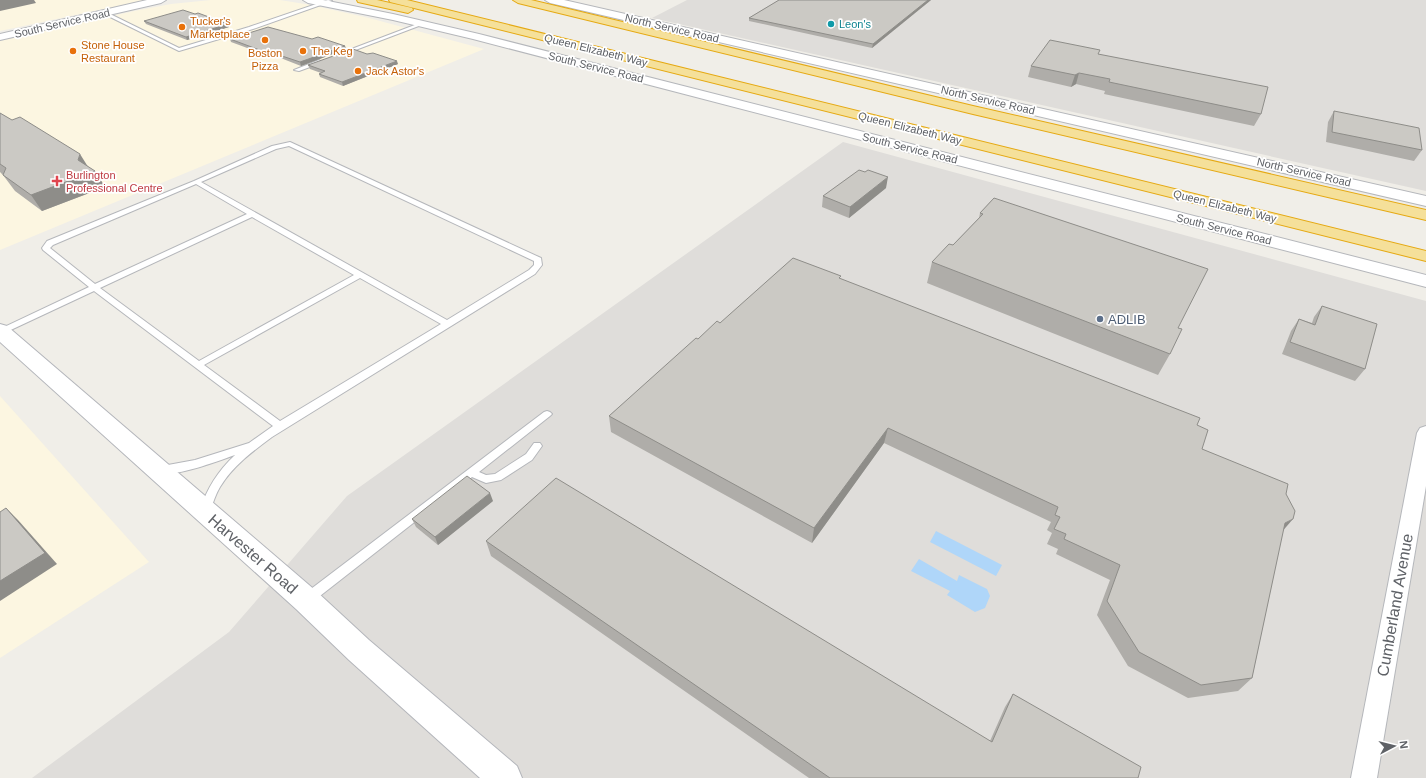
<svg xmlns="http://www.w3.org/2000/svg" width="1426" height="778" font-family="Helvetica,sans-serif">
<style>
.commercial{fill:#fcf6e1}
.industrial{fill:#dfddda}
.water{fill:#afd6f9}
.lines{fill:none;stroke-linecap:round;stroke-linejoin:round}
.service-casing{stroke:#b5b7bb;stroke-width:2}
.minor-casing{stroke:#b5b7bb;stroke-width:2}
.tertiary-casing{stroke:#b5b7bb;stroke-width:2}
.secondary-casing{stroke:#b4b6bb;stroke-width:2}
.motorway-casing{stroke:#e5a913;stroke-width:2}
.service{fill:#fff;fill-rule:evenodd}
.minor{fill:#fff;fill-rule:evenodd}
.tertiary{fill:#fff;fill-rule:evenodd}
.secondary{fill:#fff;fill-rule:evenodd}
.motorway{fill:#f5e09a;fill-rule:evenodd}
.wall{fill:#afada9}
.shaded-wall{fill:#8e8d89}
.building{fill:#cbc9c4;stroke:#8e8d89}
.culture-dot{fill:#0f9aa8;stroke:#fff;stroke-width:1.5}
.food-dot{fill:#e8710a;stroke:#fff;stroke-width:1.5}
.health-dot{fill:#e0444e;stroke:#fff;stroke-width:1.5}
.service-dot{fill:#5c6f8a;stroke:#fff;stroke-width:1.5}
.labels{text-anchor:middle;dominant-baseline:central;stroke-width:3.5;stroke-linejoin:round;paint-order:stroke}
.far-food-label{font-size:11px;fill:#c56008;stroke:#fff;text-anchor:start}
.far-street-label{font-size:11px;fill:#5f6267;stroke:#fff}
.far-culture-label{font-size:11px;fill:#0d838f;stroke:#fff;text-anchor:start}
.far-health-label{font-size:11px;fill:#be3a42;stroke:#fff;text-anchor:start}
.service-label{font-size:13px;fill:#4e5e75;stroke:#fff;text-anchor:start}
.near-street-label{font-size:16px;fill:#5f6267;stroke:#fff}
</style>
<rect width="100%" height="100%" fill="#f0eee8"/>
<g class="commercial">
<polygon points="0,0 146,0 0,31"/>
<polygon points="211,0 280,0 311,5 369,18 484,49 0,250 0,41 134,11 171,4"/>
<polygon points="0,396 149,562 0,658"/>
</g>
<g class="industrial">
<polygon points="687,0 1426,0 1426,191 652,18"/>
<polygon points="843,142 1426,301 1426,778 32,778 229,632 347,496"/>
</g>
<g class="water">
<polygon points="936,531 1002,565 996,576 930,542"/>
<polygon points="919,559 957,581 959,575 987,589 990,596 985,608 975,612 947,595 950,591 911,571"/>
</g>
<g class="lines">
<defs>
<g id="service">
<polygon points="328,0 332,1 253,29 179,51 102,13 106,12 179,48 249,27"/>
<polygon points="420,23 424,24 345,54 341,53"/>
<polygon points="319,60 322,62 321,63 299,71 294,70"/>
<path d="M290,142L541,258L542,265L535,274L272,437C253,451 233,466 220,487C215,495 213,504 209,513L205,514L201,513L200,510C207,488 218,471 235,455C218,461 174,478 157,473L156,470L157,467L195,460L249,443L273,426L94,291L0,335V329L89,287L43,250L42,248L47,241L194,181L272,146ZM289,146L534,261V265L529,270L447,320L201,182L276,149ZM196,184L247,214L95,284L50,248L53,245ZM252,217L354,275L199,361L100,288ZM360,278L441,324L280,421L204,365Z"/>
<polygon points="547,411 550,412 552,414 550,416 479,472 486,475 495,474 526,454 534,443 540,443 542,446 532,460 501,480 486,483 472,477 311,603 307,604 303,603 301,599 303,595 544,412"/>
</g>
<polygon id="minor" points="1426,426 1426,486 1377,778 1351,778 1417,433 1420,428"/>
<g id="tertiary">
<polygon points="147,0 166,0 161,3 0,40 0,34"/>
<polygon points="303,0 323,0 393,14 479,34 1426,275 1426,287 473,39 393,20 308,3"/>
<polygon points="545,0 564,0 1426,196 1426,206 550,3"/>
</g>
<polygon id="secondary" points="0,324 7,326 316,591 369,640 517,766 522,778 480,778 349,660 296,609 0,342"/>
<g id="motorway">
<polygon points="357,0 377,0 412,8 413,10 408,13 358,2"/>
<polygon points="389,0 407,0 1426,251 1426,261 390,2"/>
<polygon points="513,0 531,0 973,106 1426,210 1426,220 973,114 518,3"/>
</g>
</defs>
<use href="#service" class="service-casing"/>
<use href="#minor" class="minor-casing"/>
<use href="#tertiary" class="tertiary-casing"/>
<use href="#secondary" class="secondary-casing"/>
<use href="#motorway" class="motorway-casing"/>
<use href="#service" class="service"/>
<use href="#minor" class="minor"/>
<use href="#tertiary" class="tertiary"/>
<use href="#secondary" class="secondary"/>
<use href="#motorway" class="motorway"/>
</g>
<g class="wall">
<polygon points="779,0 931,0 872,48 749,21 749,18"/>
<polygon points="144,21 229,27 187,40 146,24"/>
<polygon points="230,39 312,39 345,46 346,49 301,66 278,57 274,58 231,42"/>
<polygon points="1099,54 1261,114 1254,126 1104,94 1105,91 1076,84 1071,87 1028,77 1031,66"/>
<polygon points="398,64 343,86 320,77 319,74 321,73 310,69 308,65"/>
<polygon points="1334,111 1422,150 1414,161 1326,142 1328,122"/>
<polygon points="0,113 95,171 105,187 42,211 15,191 3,175 0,172"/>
<polygon points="886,188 849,218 822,207 823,196"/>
<polygon points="994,198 1178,328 1170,354 1158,375 927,283 932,262 953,245 979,218 980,213"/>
<polygon points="840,279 1197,425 1202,449 1286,494 1283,530 1252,678 1238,691 1188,698 1128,666 1097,615 1110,580 1056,554 1058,549 1047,544 1052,533 1047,530 1051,522 884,443 812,543 611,432 609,416 698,339 720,323"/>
<polygon points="1322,306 1365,369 1355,381 1282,354 1291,331 1299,319 1312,323 1314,317"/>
<polygon points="493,501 438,545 416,527 412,519"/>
<polygon points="486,541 990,741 1005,707 1013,694 1138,778 809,778 491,556"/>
</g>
<g class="shaded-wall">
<polygon points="0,0 34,0 36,3 0,11"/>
<polygon points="928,0 931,0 872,48 873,44"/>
<polygon points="228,24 229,27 187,40 186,37"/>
<polygon points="345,46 346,49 301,66 300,62"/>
<polygon points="276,54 278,57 274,58 273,55"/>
<polygon points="397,61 398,64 343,86 342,82"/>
<polygon points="1079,73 1076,84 1071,87 1075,75"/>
<polygon points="80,154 90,170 95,171 105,187 42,211 31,195 78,160"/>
<polygon points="888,177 886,188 849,218 850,207"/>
<polygon points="888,428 884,443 812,543 814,528"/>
<polygon points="490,493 493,501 438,545 435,537"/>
<polygon points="6,508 18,520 57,564 0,601 0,581"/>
<polygon points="1293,519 1280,534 1285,523"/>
</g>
<g class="building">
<polygon points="779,0 928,0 873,44 749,18"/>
<polygon points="183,10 195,14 198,13 228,24 186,37 144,21"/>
<polygon points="268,27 312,39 318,37 345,46 300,62 276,54 273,55 230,39"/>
<polygon points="1050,40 1100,50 1098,54 1268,87 1261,114 1109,82 1110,79 1079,73 1075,75 1031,66"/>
<polygon points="353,49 367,54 373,53 397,61 342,82 319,74 325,71 308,65"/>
<polygon points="1334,111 1419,128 1422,150 1332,132"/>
<polygon points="0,113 12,120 20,117 80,154 78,160 95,171 31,195 3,175 6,168 0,164"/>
<polygon points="859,170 865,172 868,170 888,177 850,207 823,196"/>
<polygon points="994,198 1208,269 1178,328 1182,329 1170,354 932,262 949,244 953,245 983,214 980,213"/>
<polygon points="793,258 841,276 839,278 1200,418 1197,425 1208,430 1202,449 1288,484 1286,494 1295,511 1293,519 1285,523 1252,678 1201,685 1139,652 1107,601 1120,565 1064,539 1066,534 1054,529 1060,517 1055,515 1058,507 888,428 814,528 609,416 696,338 698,339 717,321 720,323"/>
<polygon points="1322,306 1377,324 1365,369 1290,342 1299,319 1315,325"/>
<polygon points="467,476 490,493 435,537 412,519"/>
<polygon points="556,478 992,742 1013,694 1141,767 1138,778 830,778 486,541"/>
<polygon points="6,508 45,553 0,581 0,512"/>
</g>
<circle class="culture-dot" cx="831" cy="24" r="4"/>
<g class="food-dot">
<circle cx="182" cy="27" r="4"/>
<circle cx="265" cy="40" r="4"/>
<circle cx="73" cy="51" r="4"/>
<circle cx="303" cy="51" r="4"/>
<circle cx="358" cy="71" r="4"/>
</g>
<path class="health-dot" d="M55 175h4v4h4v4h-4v4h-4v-4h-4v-4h4z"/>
<circle class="service-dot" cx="1100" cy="319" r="4"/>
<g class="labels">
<g class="far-food-label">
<text x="190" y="21">Tucker's<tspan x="190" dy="13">Marketplace</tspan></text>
<text x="81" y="45">Stone House<tspan x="81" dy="13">Restaurant</tspan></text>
<text x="311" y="51">The Keg</text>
<text x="265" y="53" text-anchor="middle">Boston<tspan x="265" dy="13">Pizza</tspan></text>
<text x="366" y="71">Jack Astor's</text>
</g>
<g class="far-street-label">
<text transform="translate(62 23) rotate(-13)">South Service Road</text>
<text transform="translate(672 28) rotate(13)">North Service Road</text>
<text transform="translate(596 50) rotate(14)">Queen Elizabeth Way</text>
<text transform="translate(596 67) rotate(14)">South Service Road</text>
<text transform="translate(988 100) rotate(13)">North Service Road</text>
<text transform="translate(910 128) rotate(14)">Queen Elizabeth Way</text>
<text transform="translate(910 148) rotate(14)">South Service Road</text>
<text transform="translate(1304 172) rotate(13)">North Service Road</text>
<text transform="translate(1225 206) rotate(14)">Queen Elizabeth Way</text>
<text transform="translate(1224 229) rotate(14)">South Service Road</text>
</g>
<g class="far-culture-label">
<text x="839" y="24">Leon's</text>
</g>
<g class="far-health-label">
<text x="66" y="175">Burlington<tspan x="66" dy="13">Professional Centre</tspan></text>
</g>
<g class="service-label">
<text x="1108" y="319">ADLIB</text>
</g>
<g class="near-street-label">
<text transform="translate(253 554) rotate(41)">Harvester Road</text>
<text transform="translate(1395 605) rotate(-80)">Cumberland Avenue</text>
</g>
</g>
<g transform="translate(1394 746) rotate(83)" stroke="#ffffff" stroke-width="3" paint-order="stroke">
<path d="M0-3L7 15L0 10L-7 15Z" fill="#5f6267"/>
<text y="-6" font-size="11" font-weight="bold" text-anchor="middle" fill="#5f6267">N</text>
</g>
</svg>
